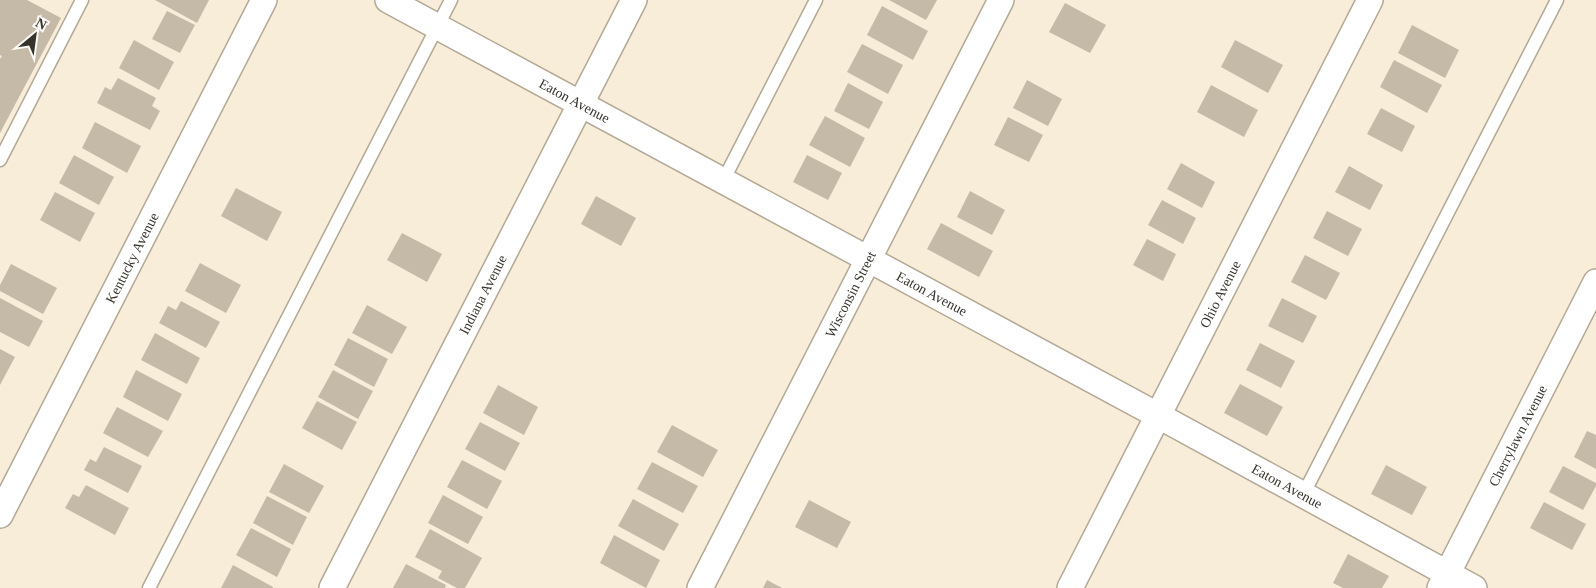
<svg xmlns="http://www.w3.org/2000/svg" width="1596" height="588" font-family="'Times New Roman',serif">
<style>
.building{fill:#c5baa8}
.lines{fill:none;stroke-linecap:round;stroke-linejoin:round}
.lane-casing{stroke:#b3a895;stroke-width:15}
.street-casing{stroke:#b3a895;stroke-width:28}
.lane{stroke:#fff;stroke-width:12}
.street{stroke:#fff;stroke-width:25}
.labels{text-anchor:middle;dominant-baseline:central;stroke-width:4.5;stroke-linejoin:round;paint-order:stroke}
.street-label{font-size:14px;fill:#37322b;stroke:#fdfbf7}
</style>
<rect width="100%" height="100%" fill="#f8edd9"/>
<g class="building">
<polygon points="0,0 27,0 61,18 0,133 0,59 2,56 0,55"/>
<polygon points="155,0 209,0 197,23"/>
<polygon points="889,0 937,0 926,20"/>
<polygon points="1065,3 1106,25 1090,53 1049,32"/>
<polygon points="882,6 928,31 913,60 867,35"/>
<polygon points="167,11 195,25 180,53 152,39"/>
<polygon points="1412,25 1459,50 1445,78 1398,53"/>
<polygon points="134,40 174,62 159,90 119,68"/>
<polygon points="1235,40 1283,65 1268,93 1221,67"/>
<polygon points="862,44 903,65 888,94 847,72"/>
<polygon points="1394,60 1442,85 1427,113 1380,87"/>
<polygon points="118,78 156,98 152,106 160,111 150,130 97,103 105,87 111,90"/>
<polygon points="1027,80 1062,99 1048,126 1013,108"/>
<polygon points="848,83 883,102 869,129 834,111"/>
<polygon points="1211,85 1258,110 1244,137 1197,112"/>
<polygon points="1381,108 1415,126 1402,152 1367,134"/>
<polygon points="825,116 865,138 850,167 809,145"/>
<polygon points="1008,117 1043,135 1029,162 994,145"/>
<polygon points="95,122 141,146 127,173 82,148"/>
<polygon points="74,155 114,177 99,205 59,183"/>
<polygon points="807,155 842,173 828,200 793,182"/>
<polygon points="1181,163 1215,182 1202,208 1167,189"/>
<polygon points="1349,166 1383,185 1370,210 1335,192"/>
<polygon points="236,188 282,212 267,241 221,216"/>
<polygon points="970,191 1005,210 992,235 957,217"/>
<polygon points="55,192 95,213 80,242 40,220"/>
<polygon points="596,196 636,218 621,246 581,224"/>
<polygon points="1162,200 1196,218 1183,244 1148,225"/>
<polygon points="1327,211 1362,229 1348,256 1313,238"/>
<polygon points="941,223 993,251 979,277 927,249"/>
<polygon points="402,233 442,254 427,282 387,260"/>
<polygon points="1147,239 1176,254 1163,281 1133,265"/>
<polygon points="1305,255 1340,273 1326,300 1291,282"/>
<polygon points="200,263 241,285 226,313 185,291"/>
<polygon points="11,264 57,288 43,314 0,291 0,285"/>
<polygon points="0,298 43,321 29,347 0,332"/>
<polygon points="1282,298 1317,316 1303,343 1268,326"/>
<polygon points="181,301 220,322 206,348 159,323 168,306 176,310"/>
<polygon points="367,305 407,327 392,354 352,333"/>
<polygon points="155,333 200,358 187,384 141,360"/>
<polygon points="348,338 388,359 374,387 334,365"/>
<polygon points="1260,343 1295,361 1281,388 1246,370"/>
<polygon points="0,349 15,357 0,385"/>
<polygon points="136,370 182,394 168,421 123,397"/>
<polygon points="333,370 373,391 358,419 318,397"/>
<polygon points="1240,384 1283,407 1267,436 1224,413"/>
<polygon points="498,385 538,407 524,435 483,413"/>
<polygon points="317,401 357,422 342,450 302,428"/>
<polygon points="117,407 163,431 148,457 103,433"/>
<polygon points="480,422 520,443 505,471 465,449"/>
<polygon points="672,425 718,450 703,477 657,452"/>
<polygon points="1587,431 1596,435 1596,469 1574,457"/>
<polygon points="104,447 142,466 128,493 84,470 90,459 96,462"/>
<polygon points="462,460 502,481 487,509 447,487"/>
<polygon points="652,462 698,486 683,513 637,489"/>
<polygon points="284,464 324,486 309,513 269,492"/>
<polygon points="1386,465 1427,487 1412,515 1371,494"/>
<polygon points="1563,466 1596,483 1596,486 1583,510 1549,492"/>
<polygon points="86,485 129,508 115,535 65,508 73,494 79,497"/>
<polygon points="443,495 483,517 468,544 428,523"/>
<polygon points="267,496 307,517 293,545 253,523"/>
<polygon points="633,499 679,524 664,551 618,526"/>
<polygon points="809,500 851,522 837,548 795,527"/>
<polygon points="1544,502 1586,524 1572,550 1530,528"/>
<polygon points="251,528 291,549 277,577 236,555"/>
<polygon points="430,529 482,558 465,588 457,588 438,578 442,571 415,557"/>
<polygon points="614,535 660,560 646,588 600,563"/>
<polygon points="1348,554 1389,576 1382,588 1343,588 1333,583"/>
<polygon points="406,564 446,585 445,588 393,588"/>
<polygon points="233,565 273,587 273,588 221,588"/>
<polygon points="767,580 782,588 763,588"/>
</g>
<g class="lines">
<defs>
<g id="lane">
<polyline points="0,160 82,0"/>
<polyline points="723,181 816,0"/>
<polyline points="1303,495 1557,0"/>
<polyline points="149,588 451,0"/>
</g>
<g id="street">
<path id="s1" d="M388,0L1159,416L1474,588"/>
<path id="s2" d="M0,515L264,0"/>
<path id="s3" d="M332,588L634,0"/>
<path id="s4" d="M700,588L1001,0"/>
<path id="s5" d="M1070,588L1370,0"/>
<path id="s6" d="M1440,588L1596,282"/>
</g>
</defs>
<use href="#lane" class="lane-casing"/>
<use href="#street" class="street-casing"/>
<use href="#lane" class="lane"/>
<use href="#street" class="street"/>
</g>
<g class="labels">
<g class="street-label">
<text stroke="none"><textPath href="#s1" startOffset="212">Eaton Avenue</textPath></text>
<text stroke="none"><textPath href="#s2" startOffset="289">Kentucky Avenue</textPath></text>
<text stroke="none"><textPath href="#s3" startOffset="330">Indiana Avenue</textPath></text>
<text stroke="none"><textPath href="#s4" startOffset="330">Wisconsin Street</textPath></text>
<text stroke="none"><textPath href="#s1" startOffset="618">Eaton Avenue</textPath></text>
<text stroke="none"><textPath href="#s5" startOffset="330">Ohio Avenue</textPath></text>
<text stroke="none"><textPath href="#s6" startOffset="171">Cherrylawn Avenue</textPath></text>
<text stroke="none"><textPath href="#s1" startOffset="1022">Eaton Avenue</textPath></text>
</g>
</g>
<g transform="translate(35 35) rotate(29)" stroke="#fdfbf7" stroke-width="4" paint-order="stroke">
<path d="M0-4L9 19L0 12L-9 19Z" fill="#37322b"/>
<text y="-8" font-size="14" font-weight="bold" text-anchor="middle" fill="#37322b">N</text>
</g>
</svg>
